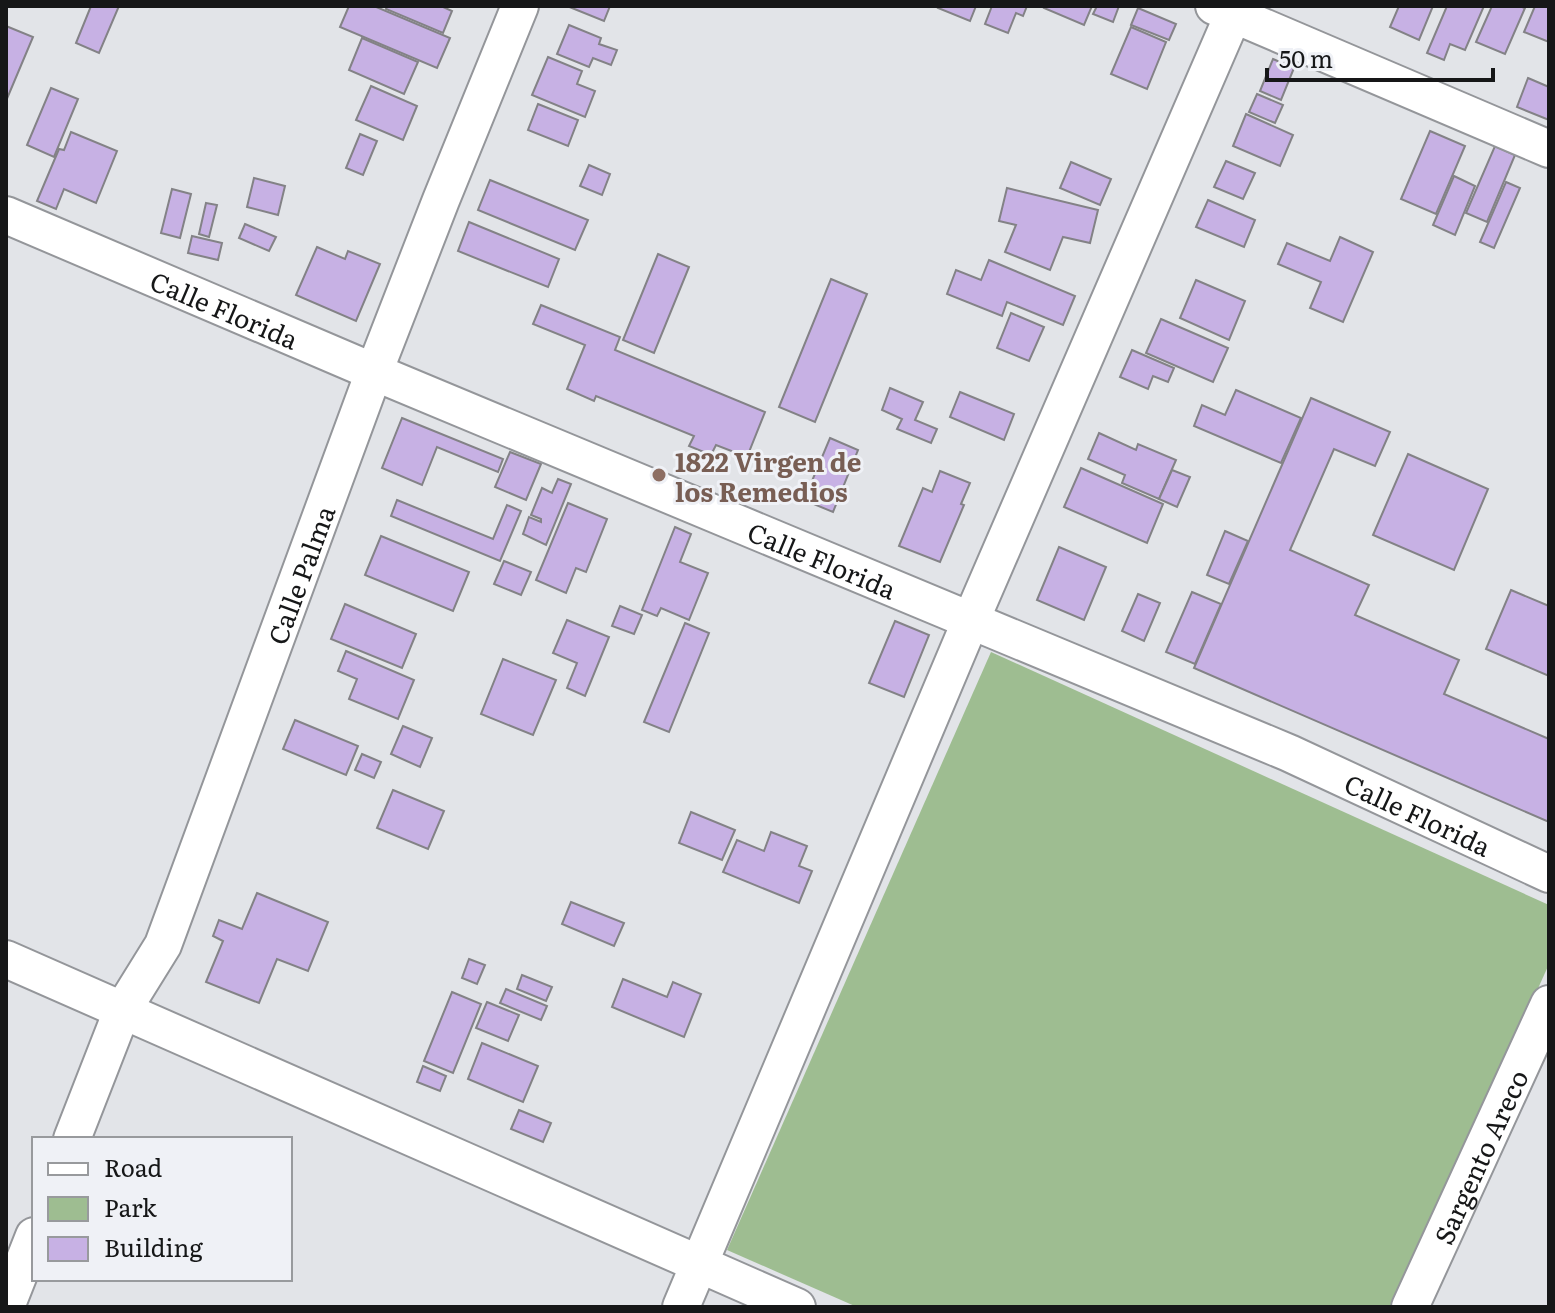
<svg xmlns="http://www.w3.org/2000/svg" width="1555" height="1313" font-family="Literata,serif">
<style>
.green{fill:#9ebd91}
.building{fill:#c7b1e4;stroke:#838286;stroke-width:2}
.lines{fill:none;stroke-linecap:round;stroke-linejoin:round}
.minor-casing{stroke:#94969a;stroke-width:40}
.minor{stroke:#fff;stroke-width:36}
.education-dot{fill:#8d6e63;stroke:#eff1f6;stroke-width:3}
.labels{text-anchor:middle;dominant-baseline:central;stroke-width:6;stroke-linejoin:round;paint-order:stroke}
.street-label{font-size:26px;fill:#161718;stroke:#eff1f6}
.education-label{font-size:26px;font-weight:bold;fill:#785e54;stroke:#eff1f6;text-anchor:start}
</style>
<rect width="100%" height="100%" fill="#e2e4e8"/>
<polygon class="green" points="991,652 1549,905 1549,964 1395,1307 857,1307 727,1250"/>
<g class="building">
<polygon points="91,6 119,6 99,53 76,43"/>
<polygon points="349,6 374,6 450,38 437,68 340,27"/>
<polygon points="387,6 441,6 452,11 443,33 386,9"/>
<polygon points="567,6 610,6 604,21"/>
<polygon points="939,6 976,6 970,21 938,8"/>
<polygon points="992,6 1027,6 1023,16 1016,13 1008,33 985,24"/>
<polygon points="1045,6 1092,6 1084,25 1044,8"/>
<polygon points="1097,6 1119,6 1113,22 1093,14"/>
<polygon points="1399,6 1433,6 1419,40 1390,27"/>
<polygon points="1447,6 1484,6 1465,50 1450,44 1444,60 1427,53"/>
<polygon points="1492,6 1519,6 1525,8 1505,54 1476,42"/>
<polygon points="1535,6 1549,6 1549,42 1524,32"/>
<polygon points="1138,8 1176,24 1169,40 1131,25"/>
<polygon points="569,25 601,38 599,44 617,50 611,65 593,58 589,67 557,54"/>
<polygon points="6,26 33,37 6,101"/>
<polygon points="1131,27 1166,42 1147,89 1111,74"/>
<polygon points="362,38 418,62 404,94 349,70"/>
<polygon points="548,57 582,71 577,84 595,91 585,117 532,95"/>
<polygon points="1273,59 1294,68 1281,100 1260,91"/>
<polygon points="1528,78 1549,87 1549,120 1517,107"/>
<polygon points="371,86 417,106 403,140 356,120"/>
<polygon points="51,88 78,99 54,157 27,145"/>
<polygon points="1257,94 1283,105 1275,123 1249,112"/>
<polygon points="538,104 578,120 568,146 528,130"/>
<polygon points="1246,114 1293,135 1280,166 1233,146"/>
<polygon points="1430,131 1465,146 1436,214 1401,199"/>
<polygon points="71,132 117,151 96,203 64,189 56,209 37,201 59,149 64,150"/>
<polygon points="360,134 377,141 363,175 346,168"/>
<polygon points="1495,146 1515,155 1487,222 1466,213"/>
<polygon points="1226,161 1255,173 1243,199 1214,187"/>
<polygon points="1071,162 1111,179 1100,205 1060,188"/>
<polygon points="589,165 610,174 602,195 580,186"/>
<polygon points="1454,176 1475,186 1455,235 1433,225"/>
<polygon points="254,178 285,186 278,215 247,207"/>
<polygon points="490,180 588,220 575,250 478,210"/>
<polygon points="1506,182 1520,188 1494,248 1480,242"/>
<polygon points="1007,188 1098,210 1090,243 1063,237 1050,270 1005,252 1016,225 999,221"/>
<polygon points="172,189 191,194 180,238 161,233"/>
<polygon points="1208,200 1255,220 1244,247 1196,227"/>
<polygon points="206,203 217,205 209,237 199,234"/>
<polygon points="469,222 559,259 548,287 458,251"/>
<polygon points="245,224 276,237 269,251 239,238"/>
<polygon points="192,236 222,243 218,260 188,253"/>
<polygon points="1340,237 1373,252 1343,322 1310,308 1321,282 1278,264 1287,243 1330,261"/>
<polygon points="317,247 345,259 348,251 380,264 356,321 296,295"/>
<polygon points="658,254 689,267 654,353 623,340"/>
<polygon points="989,260 1075,296 1063,325 1007,302 1002,316 947,294 956,270 981,280"/>
<polygon points="831,279 867,294 815,422 779,407"/>
<polygon points="1196,280 1245,301 1229,340 1180,318"/>
<polygon points="541,305 620,337 615,350 765,412 747,457 716,445 711,455 689,446 694,436 596,396 594,401 567,389 585,345 533,324"/>
<polygon points="1011,313 1044,327 1029,361 997,348"/>
<polygon points="1161,319 1228,348 1213,382 1146,353"/>
<polygon points="1132,350 1174,368 1168,382 1153,376 1148,389 1120,377"/>
<polygon points="890,388 923,402 915,420 937,429 931,443 897,429 902,419 882,410"/>
<polygon points="1236,390 1301,418 1281,463 1194,426 1202,405 1225,415"/>
<polygon points="960,392 1014,414 1004,440 950,417"/>
<polygon points="1311,398 1390,432 1375,466 1334,449 1290,550 1369,585 1355,615 1459,660 1444,694 1549,739 1549,822 1194,668"/>
<polygon points="402,418 503,459 498,472 437,447 422,485 382,468"/>
<polygon points="1099,433 1136,450 1138,444 1176,460 1159,499 1122,483 1125,475 1088,459"/>
<polygon points="830,438 858,450 833,512 804,500"/>
<polygon points="510,452 541,464 526,500 495,487"/>
<polygon points="1408,454 1488,489 1454,570 1373,535"/>
<polygon points="1081,468 1163,504 1147,543 1064,507"/>
<polygon points="1172,470 1190,477 1177,507 1159,499"/>
<polygon points="940,471 970,483 961,504 964,505 940,562 899,546 923,488 932,492"/>
<polygon points="558,479 571,484 546,545 523,534 529,517 541,522 541,519 531,515 542,488 552,493"/>
<polygon points="397,500 493,539 507,505 521,511 500,561 391,516"/>
<polygon points="568,503 607,519 586,572 576,568 566,593 536,580"/>
<polygon points="675,527 691,534 680,562 708,573 689,620 661,608 657,616 642,610"/>
<polygon points="1225,531 1248,541 1229,584 1207,575"/>
<polygon points="381,536 469,572 453,611 365,575"/>
<polygon points="1059,547 1106,567 1084,620 1037,600"/>
<polygon points="504,561 531,572 521,595 494,584"/>
<polygon points="1511,590 1549,606 1549,676 1486,649"/>
<polygon points="1192,592 1221,604 1195,664 1166,652"/>
<polygon points="1138,594 1160,603 1144,641 1122,631"/>
<polygon points="345,604 416,634 402,668 331,639"/>
<polygon points="620,606 642,615 634,634 612,626"/>
<polygon points="567,620 609,637 585,696 567,688 577,663 553,653"/>
<polygon points="895,621 929,635 904,697 869,683"/>
<polygon points="685,623 709,633 669,732 644,722"/>
<polygon points="346,651 414,680 398,719 349,699 357,679 338,671"/>
<polygon points="503,659 556,680 533,735 481,714"/>
<polygon points="295,720 358,746 346,775 283,749"/>
<polygon points="403,726 432,738 420,767 391,754"/>
<polygon points="362,754 381,762 374,778 355,770"/>
<polygon points="393,790 444,811 428,849 377,828"/>
<polygon points="691,812 735,830 722,860 679,843"/>
<polygon points="771,832 807,846 799,866 812,871 799,903 723,872 737,840 764,851"/>
<polygon points="257,893 328,922 308,971 277,959 259,1003 206,982 223,941 213,936 219,920 242,929"/>
<polygon points="571,902 624,923 614,946 562,924"/>
<polygon points="469,959 485,965 477,984 462,978"/>
<polygon points="522,975 552,987 546,1001 517,989"/>
<polygon points="623,979 667,997 673,982 701,994 684,1037 612,1007"/>
<polygon points="506,989 547,1006 541,1020 500,1003"/>
<polygon points="452,992 481,1004 453,1073 424,1061"/>
<polygon points="487,1002 519,1015 508,1041 476,1028"/>
<polygon points="482,1043 538,1066 523,1102 468,1079"/>
<polygon points="423,1066 446,1076 440,1091 417,1082"/>
<polygon points="519,1110 551,1123 543,1142 511,1129"/>
</g>
<g class="lines">
<defs>
<g id="minor">
<polyline points="1214,6 1549,149"/>
<path id="s1" d="M6,215L374,372L1289,753L1549,874"/>
<polyline points="6,959 797,1307"/>
<path id="s2" d="M72,1139L122,1011L163,945L374,372L441,200L520,6"/>
<polyline points="6,1307 34,1236"/>
<polyline points="681,1307 971,620 1237,6"/>
<path id="s3" d="M1410,1307L1549,1004"/>
</g>
</defs>
<use href="#minor" class="minor-casing"/>
<use href="#minor" class="minor"/>
</g>
<circle class="education-dot" cx="659" cy="475" r="8"/>
<g class="labels">
<g class="street-label">
<text stroke="none"><textPath href="#s1" startOffset="238">Calle Florida</textPath></text>
<text stroke="none"><textPath href="#s1" startOffset="886">Calle Florida</textPath></text>
<text stroke="none"><textPath href="#s2" startOffset="610">Calle Palma</textPath></text>
<text stroke="none"><textPath href="#s1" startOffset="1534">Calle Florida</textPath></text>
<text stroke="none"><textPath href="#s3" startOffset="166">Sargento Areco</textPath></text>
</g>
<g class="education-label">
<text x="675" y="460">1822 Virgen de<tspan x="675" dy="30">los Remedios</tspan></text>
</g>
</g>
<rect width="1555" height="1313" fill="none" stroke="#161718" stroke-width="16"/>
<rect x="32" y="1137" width="260" height="144" fill="#eff1f6" stroke="#989a9d" stroke-width="2"/>
<rect x="48" y="1163" width="40" height="12" fill="#ffffff" stroke="#989a9d" stroke-width="2"/>
<text x="104" y="1177" font-size="24" fill="#161718">Road</text>
<rect x="48" y="1197" width="40" height="24" fill="#9ebd91" stroke="#989a9d" stroke-width="2"/>
<text x="104" y="1217" font-size="24" fill="#161718">Park</text>
<rect x="48" y="1237" width="40" height="24" fill="#c7b1e4" stroke="#989a9d" stroke-width="2"/>
<text x="104" y="1257" font-size="24" fill="#161718">Building</text>
<path d="M1267 68v12h226v-12" fill="none" stroke="#161718" stroke-width="4"/>
<text x="1279" y="68" font-size="24" fill="#161718" stroke="#eff1f6" stroke-width="6" paint-order="stroke">50 m</text>
</svg>
